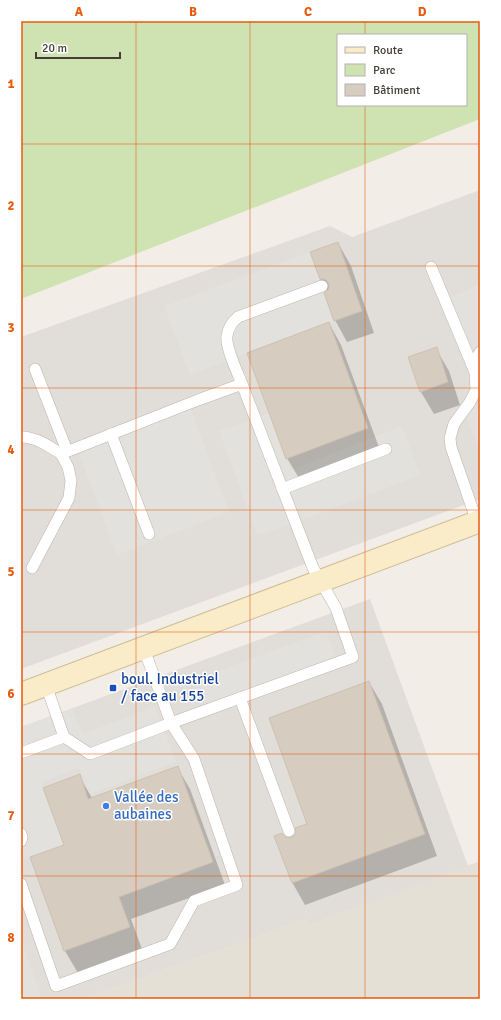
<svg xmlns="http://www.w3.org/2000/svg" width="501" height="1020" font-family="Signika,sans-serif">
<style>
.residential{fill:#e5e0d5}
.industrial{fill:#e1ddd8}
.green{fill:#cfe3b2;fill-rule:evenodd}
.parking{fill:#e3e1de}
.shadow{fill:#0003}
.building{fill:#d6ccc0;stroke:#cdc1b1}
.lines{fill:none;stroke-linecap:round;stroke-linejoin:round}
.lane-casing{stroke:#bdb5aa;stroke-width:12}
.secondary-casing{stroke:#cebe99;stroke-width:24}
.lane{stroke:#fff;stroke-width:11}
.secondary{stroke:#faecc8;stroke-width:22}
.grid{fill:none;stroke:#e8590c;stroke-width:1;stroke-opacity:0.55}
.transit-dot{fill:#1a4fb4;stroke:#fff;stroke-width:1.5}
.shop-dot{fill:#3f7fe0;stroke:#fff;stroke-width:1.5}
.labels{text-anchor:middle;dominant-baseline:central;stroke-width:3;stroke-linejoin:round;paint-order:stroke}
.transit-label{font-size:15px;fill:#164399;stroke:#fff;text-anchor:start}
.shop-label{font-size:15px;fill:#366cbe;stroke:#fff;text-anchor:start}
.neatline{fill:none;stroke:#e8590c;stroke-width:1.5}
.grid-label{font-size:13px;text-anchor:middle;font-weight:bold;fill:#e8590c}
</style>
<rect width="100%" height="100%" fill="#f2eee7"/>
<polygon class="residential" points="480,861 480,999 82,999 307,919 309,925"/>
<g class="industrial">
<polygon points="480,190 480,499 21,669 21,337 330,226 352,237"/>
<polygon points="370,599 468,866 309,925 307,919 82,999 21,999 21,727"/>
</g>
<path class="green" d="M21,21H480V119L21,299ZM338,35H466V105H338Z"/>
<g class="parking">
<polygon points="310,252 334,321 190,375 164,306"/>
<polygon points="480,284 480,450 463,411 476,390 445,300"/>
<polygon points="189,404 229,512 117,555 77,448"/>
<polygon points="269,413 291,470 402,426 420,475 295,523 257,535 219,431"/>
<polygon points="326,631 338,663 209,709 198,679"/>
<polygon points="155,706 176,762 90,794 79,768 41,782 64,845 21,860 21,727 72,709 83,734"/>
<polygon points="21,938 42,999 21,999"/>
</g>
<g class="shadow">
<polygon points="338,243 351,266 374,333 347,342 335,320 328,291 320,279 311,253"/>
<polygon points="329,323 341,345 380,450 300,480 287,458"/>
<polygon points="436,349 449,371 460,405 434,414 421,392"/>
<polygon points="369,682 382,704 437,856 305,905 292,882 284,837 288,839 292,838 309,824"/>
<polygon points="177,767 190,789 225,885 131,919 142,949 78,973 65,951 31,858 65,845 79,776 92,798"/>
</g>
<g class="building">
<polygon points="338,242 362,311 334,321 324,293 328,290 329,288 329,284 326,280 323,279 320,279 310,252"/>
<polygon points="329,322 368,428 286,459 247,353"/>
<polygon points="437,347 448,382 420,392 408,357"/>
<polygon points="369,681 425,834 292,883 274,836 282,833 285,837 288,838 292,837 295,835 296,833 295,828 307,824 269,718"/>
<polygon points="178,766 213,862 119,897 130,927 64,951 30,857 64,845 43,788 80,774 88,799"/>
</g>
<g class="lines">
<defs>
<g id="lane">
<polyline points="431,267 475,372 476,390 470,402 454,424 450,438 451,447 477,522"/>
<polyline points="473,365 480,352"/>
<polyline points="35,369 67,451"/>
<path d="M242,384C238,374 225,346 227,336C228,327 232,322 238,317L322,286"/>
<polyline points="111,434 149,534"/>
<path d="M21,437C36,437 49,446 61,454L198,400L242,384L313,568L336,608L353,657L171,723L194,759L237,885L194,901L170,944L56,986L21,884"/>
<polyline points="282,489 386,449"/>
<polyline points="32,568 69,498 71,480 68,467 61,454"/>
<polyline points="46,685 64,737"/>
<polyline points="240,698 289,831"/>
<polyline points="21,753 64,737 90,754 171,723 144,649"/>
<polyline points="21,834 22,837 21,841"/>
</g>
<polyline id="secondary" points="21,694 480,521"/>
</defs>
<use href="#lane" class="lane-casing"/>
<use href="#secondary" class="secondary-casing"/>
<use href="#lane" class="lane"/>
<use href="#secondary" class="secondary"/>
</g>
<path class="grid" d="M136,21V999M250,21V999M365,21V35M365,105V999M21,144H480M21,266H480M21,388H480M21,510H480M21,632H480M21,754H480M21,876H480"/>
<rect class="transit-dot" x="109" y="684" width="8" height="8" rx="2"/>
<circle class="shop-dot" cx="106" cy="806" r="4"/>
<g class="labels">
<g class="transit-label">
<text x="121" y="679">boul. Industriel<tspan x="121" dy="17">/ face au 155</tspan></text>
</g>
<g class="shop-label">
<text x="114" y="797">Vallée des<tspan x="114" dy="17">aubaines</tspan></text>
</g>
</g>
<rect width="501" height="1020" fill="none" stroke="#ffffff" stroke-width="44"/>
<rect x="337" y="34" width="130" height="72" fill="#ffffff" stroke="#b4b2af"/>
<rect x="345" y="47" width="20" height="6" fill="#faecc8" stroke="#b4b2af"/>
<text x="373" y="54" font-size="12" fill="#443e36">Route</text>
<rect x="345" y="64" width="20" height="12" fill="#cfe3b2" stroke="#b4b2af"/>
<text x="373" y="74" font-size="12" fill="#443e36">Parc</text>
<rect x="345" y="84" width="20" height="12" fill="#d6ccc0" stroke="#b4b2af"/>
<text x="373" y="94" font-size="12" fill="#443e36">Bâtiment</text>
<path d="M36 52v6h84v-6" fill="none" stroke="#443e36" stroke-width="2"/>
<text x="42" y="52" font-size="12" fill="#443e36" stroke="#ffffff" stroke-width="3" paint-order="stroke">20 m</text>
<rect x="22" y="22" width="457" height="976" class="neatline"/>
<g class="grid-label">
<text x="79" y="16">A</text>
<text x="193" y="16">B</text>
<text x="308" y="16">C</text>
<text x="422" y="16">D</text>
<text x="11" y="88">1</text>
<text x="11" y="210">2</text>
<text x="11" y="332">3</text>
<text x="11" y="454">4</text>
<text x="11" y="576">5</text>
<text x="11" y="698">6</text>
<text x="11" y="820">7</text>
<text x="11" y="942">8</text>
</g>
</svg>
